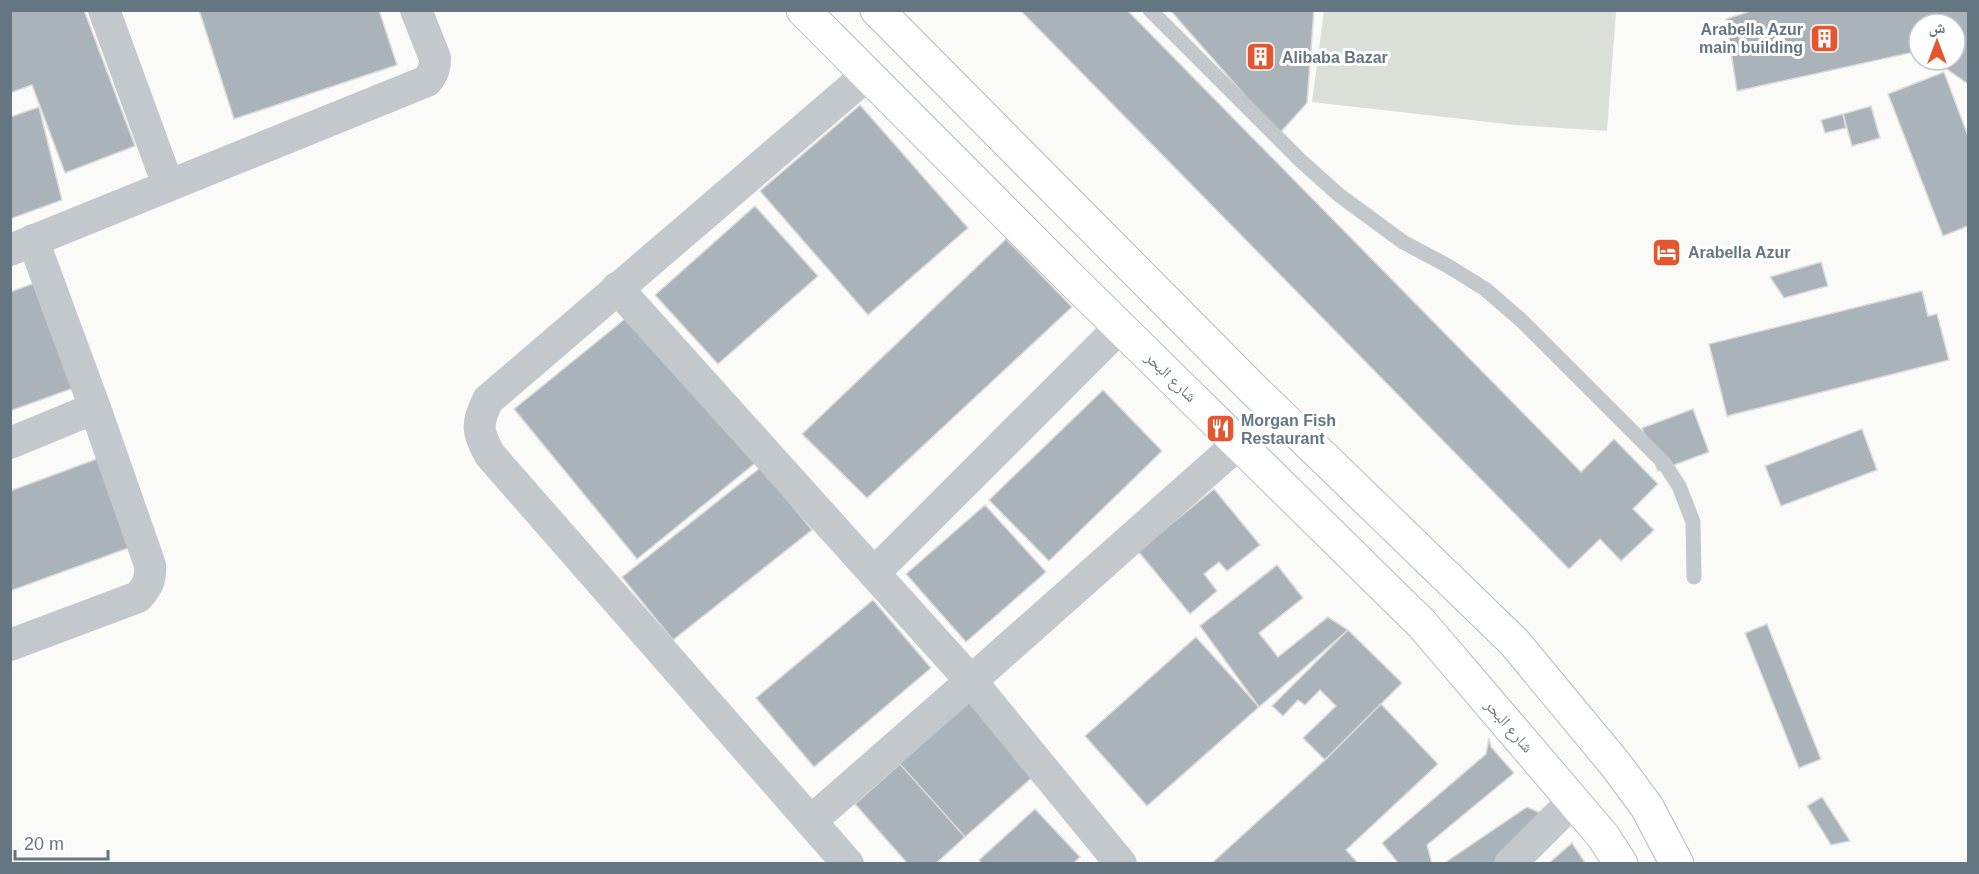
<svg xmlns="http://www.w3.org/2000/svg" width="1979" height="874" font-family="Arial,'Noto Naskh Arabic',sans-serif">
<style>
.green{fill:#dadfd7}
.building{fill:#aab3b9;stroke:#dcdcda;stroke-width:1.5}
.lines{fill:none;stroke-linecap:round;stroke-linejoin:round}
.secondary-casing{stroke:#b3babf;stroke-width:35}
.service{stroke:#c3c8cc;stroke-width:15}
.minor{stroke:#c3c8cc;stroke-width:32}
.secondary{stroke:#fff;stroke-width:33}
.labels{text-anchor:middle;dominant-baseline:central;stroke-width:6;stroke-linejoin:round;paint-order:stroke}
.poi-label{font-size:16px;font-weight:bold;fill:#657683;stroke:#fff;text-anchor:start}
.street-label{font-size:16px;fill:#657683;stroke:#fff}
</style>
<rect width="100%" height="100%" fill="#fafaf8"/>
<polygon class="green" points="1324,11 1616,11 1607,131 1515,125 1312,102"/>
<g class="building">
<polygon points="10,10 84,10 135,146 65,173 32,85 10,93"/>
<polygon points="199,10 379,10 397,65 234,119"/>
<polygon points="1020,10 1127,10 1581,472 1614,439 1658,484 1633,509 1654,530 1621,561 1600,539 1569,569"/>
<polygon points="1170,10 1314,10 1307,103 1279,134"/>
<polygon points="1754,10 1968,10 1968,84 1934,60 1955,60 1955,24 1919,24 1919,51 1737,91 1726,19"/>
<polygon points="1944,72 1968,136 1968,226 1943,236 1888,94"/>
<polygon points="860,105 968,228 868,315 760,191"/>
<polygon points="1871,106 1880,138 1852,146 1843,114"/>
<polygon points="39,107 62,200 10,219 10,117"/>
<polygon points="1843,114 1846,128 1825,133 1821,120"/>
<polygon points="755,206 818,276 718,364 655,295"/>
<polygon points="1006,239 1072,307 867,498 802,434"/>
<polygon points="1821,262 1828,286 1784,298 1770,277"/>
<polygon points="40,281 79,386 10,411 10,292"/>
<polygon points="1922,291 1928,316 1937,314 1949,360 1727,416 1709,344"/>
<polygon points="636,310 759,460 637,559 514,409"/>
<polygon points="1103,390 1162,451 1049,561 989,500"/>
<polygon points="1693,409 1709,452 1658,471 1642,428"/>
<polygon points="1862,429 1877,470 1781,506 1765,466"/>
<polygon points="99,458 131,547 10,591 10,491"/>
<polygon points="761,467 812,530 673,640 622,577"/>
<polygon points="1214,489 1260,545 1227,571 1219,562 1204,574 1217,591 1190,614 1138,551"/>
<polygon points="985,505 1046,572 966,642 906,574"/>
<polygon points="1277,565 1303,598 1259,633 1278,657 1328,617 1348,630 1259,707 1200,626"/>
<polygon points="873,600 931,668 814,767 756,698"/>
<polygon points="1767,624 1821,759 1799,768 1745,633"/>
<polygon points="1348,630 1402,683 1325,760 1303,738 1336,706 1320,690 1305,705 1298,700 1283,716 1272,706"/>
<polygon points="1196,637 1259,707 1147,806 1085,736"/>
<polygon points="968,696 1036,774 965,837 894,759"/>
<polygon points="1381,704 1438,764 1346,850 1357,862 1355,864 1211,864 1325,760"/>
<polygon points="1489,738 1491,747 1514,773 1427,845 1432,864 1399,864 1382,843 1486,754"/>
<polygon points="900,764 965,837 935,864 908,864 855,804"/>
<polygon points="1822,797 1850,841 1831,845 1807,806"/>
<polygon points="1527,807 1554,819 1502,864 1443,864"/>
<polygon points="1035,809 1080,857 1073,864 982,864 979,860"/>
<polygon points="1572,843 1586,864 1548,864"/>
</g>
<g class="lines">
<defs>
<g id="secondary">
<polyline points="803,10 1069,277 1422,624 1603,836 1621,864"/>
<polyline points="877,10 1255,391 1514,642 1616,765 1647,807 1677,864"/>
</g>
</defs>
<use href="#secondary" class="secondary-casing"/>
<polyline class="service" points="1150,10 1301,161 1339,195 1403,242 1448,266 1485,289 1521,320 1664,463 1679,486 1693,522 1694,577"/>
<g class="minor">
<polyline points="104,10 168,185"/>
<path d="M10,250L427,81C433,73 435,68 435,58L416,10"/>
<polyline points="617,288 971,681 1121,864"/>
<polyline points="10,443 95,408"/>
<polyline points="874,573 1120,327"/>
<path d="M10,645L138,597C148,586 151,579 150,565L95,408L33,240"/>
<polyline points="811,821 971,681 1239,443"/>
<path d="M848,864L490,455C477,432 476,424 488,400L867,75"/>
<polyline points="1510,864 1573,801"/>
</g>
<use href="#secondary" class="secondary"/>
</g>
<defs>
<symbol id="building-square" viewBox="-11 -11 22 22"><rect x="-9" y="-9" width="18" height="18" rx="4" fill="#e4572e" stroke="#fff"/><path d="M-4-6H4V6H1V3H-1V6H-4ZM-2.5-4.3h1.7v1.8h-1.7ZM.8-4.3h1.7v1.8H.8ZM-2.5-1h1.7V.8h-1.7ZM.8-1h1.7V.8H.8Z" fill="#fff"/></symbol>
<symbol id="hotel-square" viewBox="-11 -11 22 22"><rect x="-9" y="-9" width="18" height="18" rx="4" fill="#e4572e" stroke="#fff"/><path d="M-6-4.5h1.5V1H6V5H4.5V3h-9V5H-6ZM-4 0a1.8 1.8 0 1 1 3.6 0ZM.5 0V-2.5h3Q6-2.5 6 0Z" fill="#fff"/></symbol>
<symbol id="restaurant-square" viewBox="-11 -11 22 22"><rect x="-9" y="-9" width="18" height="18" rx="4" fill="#e4572e" stroke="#fff"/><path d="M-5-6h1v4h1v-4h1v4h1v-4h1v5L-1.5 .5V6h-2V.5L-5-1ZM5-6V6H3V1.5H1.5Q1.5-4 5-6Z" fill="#fff"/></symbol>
</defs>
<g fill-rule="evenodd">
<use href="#building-square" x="1808" y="22" width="33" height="33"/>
<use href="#building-square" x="1244" y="40" width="33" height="33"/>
<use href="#hotel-square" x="1650" y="236" width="33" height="33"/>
<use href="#restaurant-square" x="1204" y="412" width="33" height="33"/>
</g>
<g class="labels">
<g class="poi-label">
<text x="1803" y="29" text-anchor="end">Arabella Azur<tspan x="1803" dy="18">main building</tspan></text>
<text x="1282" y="57">Alibaba Bazar</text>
<text x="1688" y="252">Arabella Azur</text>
<text x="1241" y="420">Morgan Fish<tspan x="1241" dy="18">Restaurant</tspan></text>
</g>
<g class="street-label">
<text transform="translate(1171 377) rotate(44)">شارع البحر</text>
<text transform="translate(1509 726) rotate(49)">شارع البحر</text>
</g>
</g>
<rect width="1979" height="874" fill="none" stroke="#657683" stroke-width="24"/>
<g transform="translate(1937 42)"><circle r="28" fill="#ffffff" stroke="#c1c8cd" stroke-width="1.5"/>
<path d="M0-4.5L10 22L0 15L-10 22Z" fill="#e4572e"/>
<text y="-9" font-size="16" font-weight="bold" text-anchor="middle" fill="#657683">ش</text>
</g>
<path d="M15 850v9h93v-9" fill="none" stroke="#657683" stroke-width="3"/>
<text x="24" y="850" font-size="18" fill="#657683" stroke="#ffffff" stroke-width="4.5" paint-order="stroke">20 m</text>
</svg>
